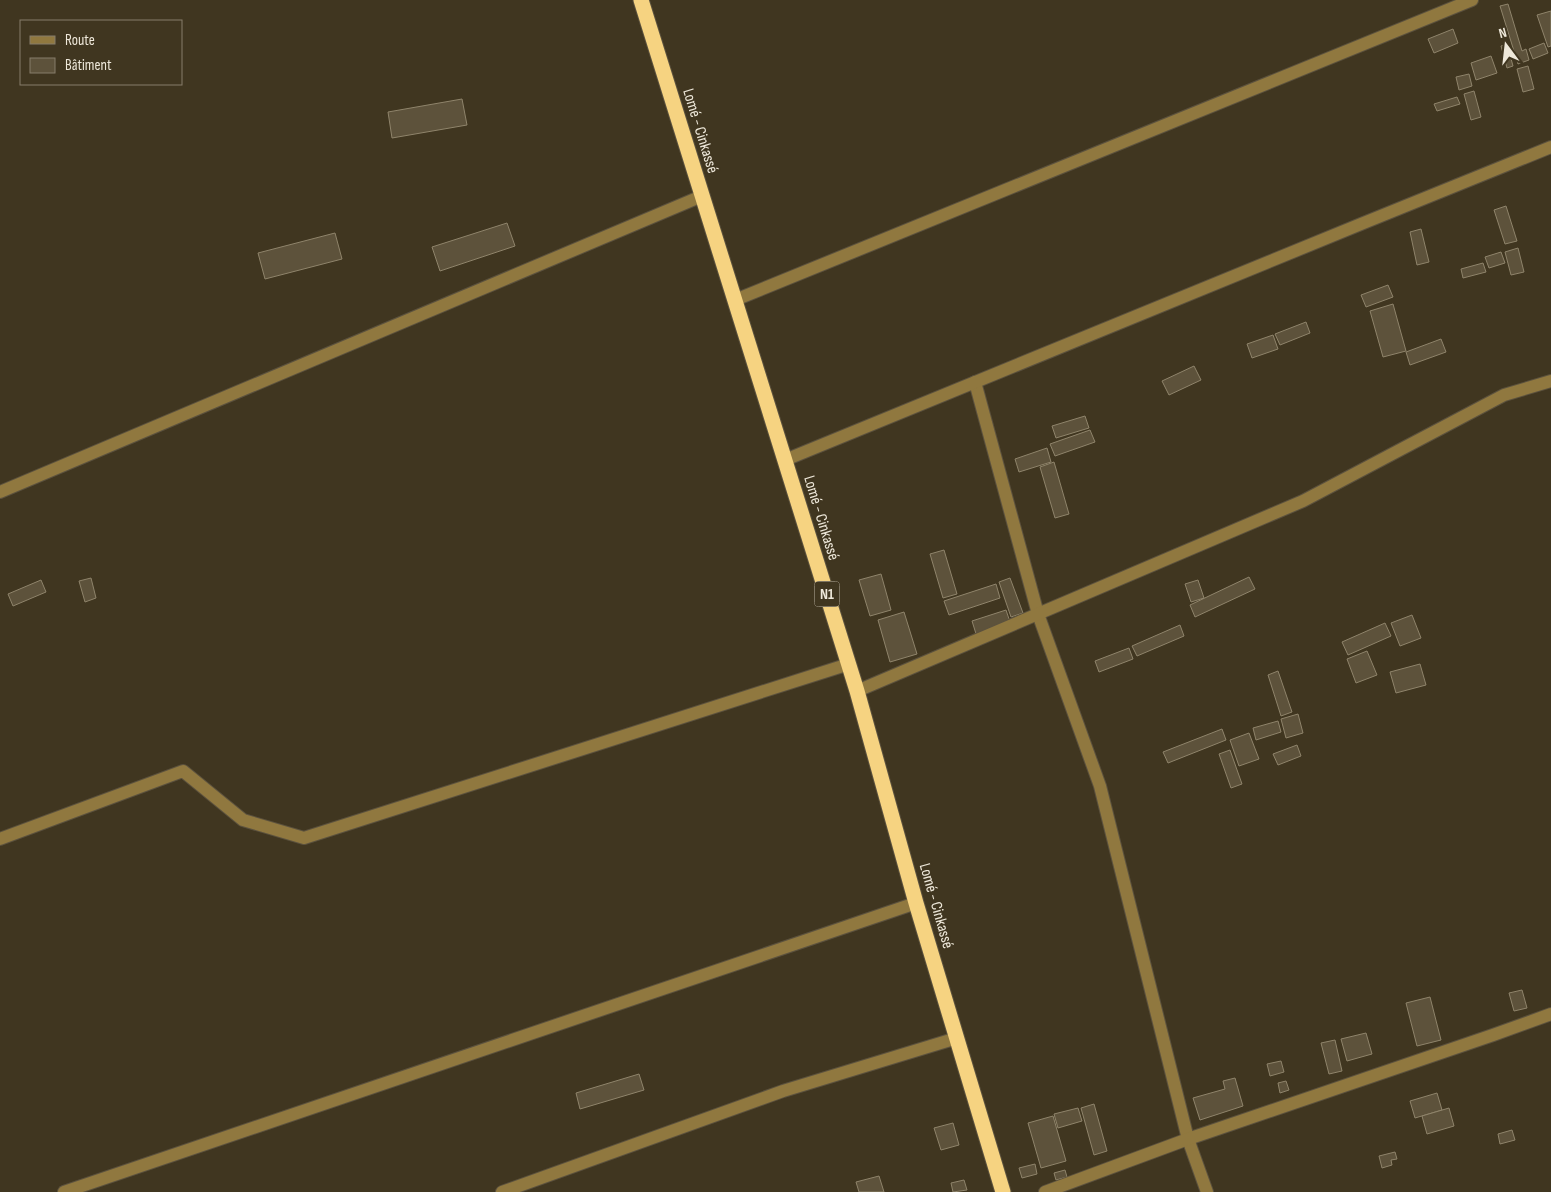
<svg xmlns="http://www.w3.org/2000/svg" width="1551" height="1192" font-family="'Sofia Sans Condensed',sans-serif">
<style>
.building{fill:#5d523b;stroke:#8f846b}
.lines{fill:none;stroke-linecap:round;stroke-linejoin:round}
.minor-casing{stroke:#5c523e;stroke-width:14}
.highway-casing{stroke:#5c523e;stroke-width:17}
.minor{stroke:#90783f;stroke-width:12}
.highway{stroke:#f6d381;stroke-width:15}
.labels{text-anchor:middle;dominant-baseline:central;stroke-width:4;stroke-linejoin:round;paint-order:stroke}
.shield{fill:#403620;stroke:#bab3a2;stroke-width:1}
.shield-label{font-size:15px;font-weight:bold;fill:#eee8da}
.street-label{font-size:16px;fill:#eee8da;stroke:#403620}
</style>
<rect width="100%" height="100%" fill="#403620"/>
<g class="building">
<polygon points="1508,4 1522,51 1526,49 1529,60 1518,64 1500,6"/>
<polygon points="1551,11 1551,46 1548,47 1537,15"/>
<polygon points="1453,29 1458,43 1434,53 1428,39"/>
<polygon points="1544,43 1548,53 1533,59 1529,49"/>
<polygon points="1507,44 1513,66 1507,68 1501,46"/>
<polygon points="1491,56 1497,73 1476,80 1471,63"/>
<polygon points="1528,66 1534,89 1523,92 1517,69"/>
<polygon points="1469,74 1472,86 1459,90 1456,77"/>
<polygon points="1474,91 1481,117 1471,120 1464,94"/>
<polygon points="1457,97 1460,104 1437,111 1434,104"/>
<polygon points="462,99 467,125 392,138 388,112"/>
<polygon points="1506,206 1517,241 1505,244 1494,210"/>
<polygon points="507,223 515,246 440,271 432,247"/>
<polygon points="1421,229 1429,262 1417,265 1410,232"/>
<polygon points="335,233 342,259 265,279 258,253"/>
<polygon points="1518,248 1524,272 1511,275 1505,252"/>
<polygon points="1501,252 1505,263 1489,268 1485,257"/>
<polygon points="1483,263 1486,272 1463,278 1461,269"/>
<polygon points="1388,285 1393,297 1366,307 1361,295"/>
<polygon points="1393,304 1406,351 1383,357 1370,311"/>
<polygon points="1306,322 1310,333 1280,345 1275,334"/>
<polygon points="1273,335 1278,349 1252,358 1247,344"/>
<polygon points="1441,339 1446,352 1410,365 1406,352"/>
<polygon points="1194,366 1201,380 1169,395 1162,381"/>
<polygon points="1085,416 1089,428 1056,438 1052,426"/>
<polygon points="1090,430 1095,442 1055,456 1050,444"/>
<polygon points="1047,448 1051,462 1019,472 1015,459"/>
<polygon points="1054,462 1069,514 1055,518 1040,467"/>
<polygon points="944,550 957,594 943,598 930,554"/>
<polygon points="881,574 891,610 870,616 859,580"/>
<polygon points="1249,577 1255,589 1195,617 1190,605"/>
<polygon points="91,578 96,598 85,602 79,581"/>
<polygon points="1010,578 1023,613 1011,617 999,582"/>
<polygon points="41,580 46,592 13,606 8,594"/>
<polygon points="1198,580 1204,598 1191,602 1185,584"/>
<polygon points="996,584 1000,598 949,615 944,601"/>
<polygon points="1006,610 1011,625 977,637 972,621"/>
<polygon points="904,612 917,654 890,662 878,620"/>
<polygon points="1412,615 1421,638 1400,646 1391,623"/>
<polygon points="1385,623 1391,636 1348,655 1342,642"/>
<polygon points="1180,625 1184,636 1137,656 1132,646"/>
<polygon points="1129,648 1133,659 1099,672 1095,661"/>
<polygon points="1367,651 1377,675 1356,683 1347,659"/>
<polygon points="1420,664 1426,685 1396,693 1390,672"/>
<polygon points="1278,671 1292,712 1281,716 1268,675"/>
<polygon points="1298,714 1303,733 1286,738 1281,719"/>
<polygon points="1278,721 1281,732 1256,740 1253,728"/>
<polygon points="1222,729 1226,740 1168,763 1163,752"/>
<polygon points="1249,733 1259,759 1239,766 1230,740"/>
<polygon points="1297,745 1301,756 1278,765 1273,754"/>
<polygon points="1230,750 1242,784 1231,788 1219,754"/>
<polygon points="1522,990 1527,1008 1514,1011 1509,993"/>
<polygon points="1430,997 1441,1040 1417,1046 1406,1003"/>
<polygon points="1366,1033 1372,1054 1347,1061 1341,1039"/>
<polygon points="1335,1040 1342,1071 1329,1074 1321,1043"/>
<polygon points="1281,1061 1284,1072 1270,1076 1267,1064"/>
<polygon points="639,1074 644,1090 580,1109 576,1093"/>
<polygon points="1235,1078 1243,1106 1200,1120 1193,1098 1225,1089 1223,1081"/>
<polygon points="1286,1081 1289,1090 1280,1093 1278,1083"/>
<polygon points="1437,1093 1442,1110 1415,1118 1410,1101"/>
<polygon points="1094,1104 1107,1151 1094,1155 1081,1108"/>
<polygon points="1078,1108 1082,1121 1058,1128 1054,1114"/>
<polygon points="1449,1108 1454,1126 1427,1134 1422,1116"/>
<polygon points="1053,1116 1066,1161 1041,1168 1028,1123"/>
<polygon points="953,1123 959,1145 941,1150 934,1128"/>
<polygon points="1512,1130 1515,1140 1500,1144 1498,1134"/>
<polygon points="1395,1152 1397,1159 1391,1160 1392,1165 1382,1168 1379,1156"/>
<polygon points="1035,1164 1037,1174 1022,1178 1019,1168"/>
<polygon points="1065,1170 1067,1177 1056,1180 1054,1173"/>
<polygon points="879,1176 884,1192 859,1192 856,1182"/>
<polygon points="964,1180 967,1190 953,1192 951,1183"/>
</g>
<g class="lines">
<defs>
<g id="minor">
<polyline points="735,300 1472,0"/>
<polyline points="975,382 1038,614 1100,786 1188,1139 1207,1192"/>
<polyline points="785,460 1361,224 1551,147"/>
<polyline points="0,492 702,196"/>
<polyline points="857,691 1303,501 1504,395 1551,381"/>
<polyline points="0,839 183,771 243,820 304,838 849,664"/>
<polyline points="64,1192 916,903"/>
<polyline points="502,1192 783,1091 957,1038"/>
<polyline points="1045,1192 1188,1139 1493,1035 1551,1014"/>
</g>
<polyline id="highway" points="641,0 857,691 916,903 1003,1192"/>
</defs>
<use href="#minor" class="minor-casing"/>
<use href="#highway" class="highway-casing"/>
<use href="#minor" class="minor"/>
<use href="#highway" class="highway"/>
</g>
<g class="labels">
<rect class="shield" x="814.5" y="581.5" width="25" height="25" rx="4"/>
<g class="shield-label">
<text x="827" y="594">N1</text>
</g>
<g class="street-label">
<text transform="translate(700 131) rotate(73)">Lomé - Cinkassé</text>
<text transform="translate(821 518) rotate(73)">Lomé - Cinkassé</text>
<text transform="translate(936 906) rotate(74)">Lomé - Cinkassé</text>
</g>
</g>
<rect x="20" y="20" width="162" height="65" fill="#403620" stroke="#867d6a"/>
<rect x="30" y="36" width="25" height="8" fill="#90783f" stroke="#867d6a"/>
<text x="65" y="45" font-size="15" fill="#eee8da">Route</text>
<rect x="30" y="58" width="25" height="15" fill="#5d523b" stroke="#867d6a"/>
<text x="65" y="70" font-size="15" fill="#eee8da">Bâtiment</text>
<g transform="translate(1506 45) rotate(345)" stroke="#403620" stroke-width="4" paint-order="stroke">
<path d="M0-4L9 19L0 12L-9 19Z" fill="#eee8da"/>
<text y="-8" font-size="14" font-weight="bold" text-anchor="middle" fill="#eee8da">N</text>
</g>
</svg>
